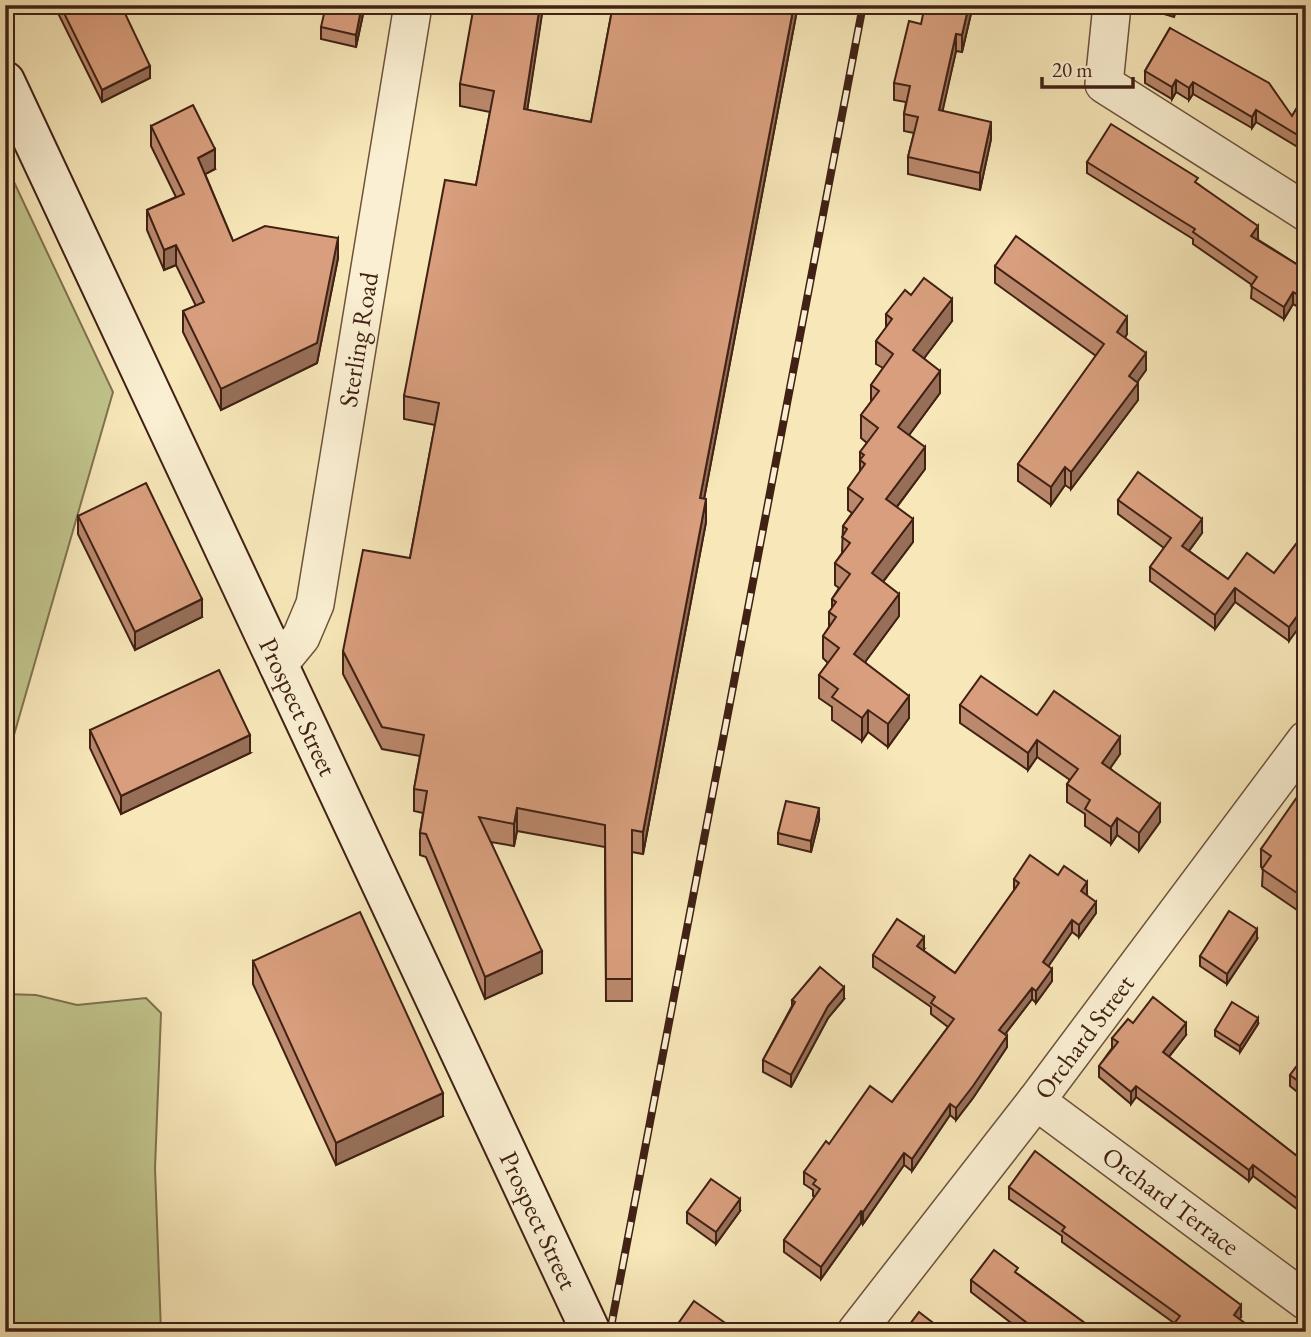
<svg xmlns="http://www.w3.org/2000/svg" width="1311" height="1337" font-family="'EB Garamond',serif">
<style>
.green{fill:#c1c48c;stroke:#807250;stroke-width:2}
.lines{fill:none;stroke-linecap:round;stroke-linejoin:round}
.minor-casing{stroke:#6e523d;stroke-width:40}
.secondary-casing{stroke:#402114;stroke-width:42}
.minor{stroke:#faefd2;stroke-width:37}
.secondary{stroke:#faefd2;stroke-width:38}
.rail-casing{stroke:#402114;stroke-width:8}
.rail{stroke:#faefd2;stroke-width:5;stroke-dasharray:16;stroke-linecap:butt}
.wall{fill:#ba886c;stroke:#402114;stroke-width:2}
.shaded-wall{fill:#976f58;stroke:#402114;stroke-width:2}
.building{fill:#d89e7d;stroke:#402114;stroke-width:2}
.labels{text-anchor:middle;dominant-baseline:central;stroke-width:7;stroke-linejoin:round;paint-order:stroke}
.street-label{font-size:26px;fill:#402114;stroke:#faefd2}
</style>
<rect width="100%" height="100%" fill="#f7e7b9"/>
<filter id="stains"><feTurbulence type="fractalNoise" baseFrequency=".00286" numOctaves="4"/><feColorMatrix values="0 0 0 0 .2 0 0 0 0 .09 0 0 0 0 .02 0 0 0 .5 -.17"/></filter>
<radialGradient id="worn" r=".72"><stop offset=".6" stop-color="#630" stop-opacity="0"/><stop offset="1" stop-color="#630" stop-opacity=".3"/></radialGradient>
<g class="green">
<polygon points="5,163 113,392 5,766"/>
<polygon points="5,994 36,995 77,1005 146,998 161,1013 155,1168 161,1332 5,1332"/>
</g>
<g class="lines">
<defs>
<g id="minor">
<polyline points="1112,5 1104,84 1306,212"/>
<path id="s1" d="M278,665L301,637L315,604L413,5"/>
<path id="s2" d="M1036,1101L1306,1301"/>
<path id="s3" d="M856,1332L1036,1101L1306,740"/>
</g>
<g id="secondary">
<path id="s4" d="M5,81L591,1332"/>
</g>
</defs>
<use href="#minor" class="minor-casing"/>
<use href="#secondary" class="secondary-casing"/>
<use href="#minor" class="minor"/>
<use href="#secondary" class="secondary"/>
<defs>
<polyline id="rail" points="610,1332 863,5"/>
</defs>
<use href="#rail" class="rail-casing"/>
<use href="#rail" class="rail"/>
</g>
<g class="wall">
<polygon points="54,5 121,5 150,78 102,102"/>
<polygon points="365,5 356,47 321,39 321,27"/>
<polygon points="543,5 527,110 591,122 613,5 798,5 704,499 706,522 643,854 632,852 632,1001 606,1001 605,847 517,831 514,846 491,842 542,973 485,999 426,857 420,855 420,833 423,813 414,811 414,789 420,756 382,749 343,674 343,651 410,558 435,425 404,419 404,396 476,185 490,112 460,106 460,84"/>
<polygon points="973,5 962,52 956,51 942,111 991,139 980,190 908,174 908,157 914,133 904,131 904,114 906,102 894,100 894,83"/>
<polygon points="1141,5 1177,5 1174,17 1141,7"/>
<polygon points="1170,28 1292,116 1306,93 1306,152 1256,122 1252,128 1193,94 1189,100 1176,92 1172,99 1145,83 1145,71"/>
<polygon points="151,126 215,169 205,174 233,241 338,258 317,363 221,410 183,332 183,311 196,306 176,265 164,270 147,230 147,210 176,197 151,146"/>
<polygon points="1087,162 1198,184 1258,238 1257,239 1306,270 1306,311 1293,304 1284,319 1251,298 1252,285 1193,244 1193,239 1087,173"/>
<polygon points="995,266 1127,334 1125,338 1146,370 1137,382 1138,400 1071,489 1065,485 1051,505 1018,481 1018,464 1096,356 995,283"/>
<polygon points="911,295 952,321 924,358 940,393 909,435 925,469 897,507 913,542 883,582 899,616 865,662 909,718 888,747 868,732 862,741 832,720 832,707 819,698 819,675 828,663 823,658 823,636 829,627 829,612 832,609 832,599 839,588 835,585 835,563 842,553 843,526 852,513 848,510 848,488 860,472 860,452 867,443 861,438 861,415 871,402 871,385 883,368 876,364 876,341 886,328 886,314"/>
<polygon points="1118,500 1202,533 1189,551 1228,579 1274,573 1306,531 1289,641 1235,602 1215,629 1150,581 1150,567 1164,548 1118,514"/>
<polygon points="78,516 202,617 135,650 78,534"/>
<polygon points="960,705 1037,715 1120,754 1110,768 1160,822 1139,851 1117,835 1111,844 1085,826 1085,814 1067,802 1067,784 1070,780 1037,757 1028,770 960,723"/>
<polygon points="90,730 250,753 121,814 90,748"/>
<polygon points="1306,793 1306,899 1297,910 1262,886 1263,868 1261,867 1261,849"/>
<polygon points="819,820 811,852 778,844 778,833"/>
<polygon points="1058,875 1087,894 1086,895 1096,913 1079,937 1072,932 1048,966 1052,981 1036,1003 1032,999 1005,1034 1007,1047 973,1098 956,1120 950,1115 912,1171 904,1165 863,1224 861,1223 821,1279 784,1252 784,1240 815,1197 813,1196 813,1190 804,1184 804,1172 829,1144 892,1102 948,1027 931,1014 931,1007 873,967 873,955 924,949 923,950 955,973 1014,891 1014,879"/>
<polygon points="1257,939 1227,984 1200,966 1200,956"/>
<polygon points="253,961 443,1116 336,1165 253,984"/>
<polygon points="844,999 828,1018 791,1087 763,1072 763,1060 792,1006 792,1000"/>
<polygon points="1133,1023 1186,1035 1169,1057 1297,1156 1306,1152 1306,1216 1253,1176 1249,1181 1136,1097 1131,1104 1099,1077 1099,1066 1112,1048 1112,1038"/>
<polygon points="1258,1024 1240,1052 1215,1036 1215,1030"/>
<polygon points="1306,1054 1306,1099 1290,1086 1290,1075"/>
<polygon points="1009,1187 1241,1317 1239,1319 1257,1332 1169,1332 1169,1330 1174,1323 1062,1242 1062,1236 1009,1199"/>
<polygon points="740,1211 716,1244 687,1223 687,1212"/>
<polygon points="1018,1274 1097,1332 1023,1332 971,1292 971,1280"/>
</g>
<g class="shaded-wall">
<polygon points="362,5 365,5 356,47 356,35"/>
<polygon points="540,5 543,5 543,8 524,131 524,109"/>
<polygon points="794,5 798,5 700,520 700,498"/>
<polygon points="969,5 973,5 962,52 962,35"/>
<polygon points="1174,5 1177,5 1174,17"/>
<polygon points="956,34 956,51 939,127 939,110"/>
<polygon points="150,66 150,78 102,102 102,90"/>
<polygon points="1176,80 1176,92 1172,99 1172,87"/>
<polygon points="1193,82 1193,94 1189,100 1189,88"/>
<polygon points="1256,110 1256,122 1252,128 1252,117"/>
<polygon points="991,122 991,139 980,190 980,173"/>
<polygon points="215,149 215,169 198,178 198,158"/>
<polygon points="1258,226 1258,238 1251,247 1251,236"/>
<polygon points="338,238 338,258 317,363 221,410 221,389"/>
<polygon points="176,245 176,265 164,270 164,250"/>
<polygon points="1293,292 1293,304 1284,319 1284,307"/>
<polygon points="952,299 952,321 913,373 913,350"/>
<polygon points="1127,317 1127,334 1117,349 1117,332"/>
<polygon points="1146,353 1146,370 1129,394 1129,376"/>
<polygon points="940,371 940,393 898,450 898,427"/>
<polygon points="1138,383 1138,400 1071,489 1071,472"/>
<polygon points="925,447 925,469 886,521 886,499"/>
<polygon points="1065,467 1065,485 1051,505 1051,487"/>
<polygon points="706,499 706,522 643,854 643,832"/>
<polygon points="913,519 913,542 872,596 872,573"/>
<polygon points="1202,519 1202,533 1182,560 1182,546"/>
<polygon points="1235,588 1235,602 1215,629 1215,615"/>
<polygon points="899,594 899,616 854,677 854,654"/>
<polygon points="202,599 202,617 135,650 135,632"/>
<polygon points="1306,604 1306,618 1289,641 1289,627"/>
<polygon points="909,696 909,718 888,747 888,724"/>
<polygon points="868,710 868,732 862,741 862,718"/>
<polygon points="250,735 250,753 121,814 121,796"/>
<polygon points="1120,737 1120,754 1102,780 1102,763"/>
<polygon points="1037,740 1037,757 1028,770 1028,753"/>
<polygon points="1160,804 1160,822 1139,851 1139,833"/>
<polygon points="517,808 517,831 514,846 514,824"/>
<polygon points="819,808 819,820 811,852 811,841"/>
<polygon points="1117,818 1117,835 1111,844 1111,827"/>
<polygon points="1087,882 1087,894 1081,903 1081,891"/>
<polygon points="1305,882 1305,899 1297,910 1297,893"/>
<polygon points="1096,902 1096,913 1079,937 1079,925"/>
<polygon points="1072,920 1072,932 1043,974 1043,962"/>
<polygon points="1257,929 1257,939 1227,984 1227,974"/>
<polygon points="924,937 924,949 917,958 917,946"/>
<polygon points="542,951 542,973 485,999 485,977"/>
<polygon points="1052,969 1052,981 1036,1003 1036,991"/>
<polygon points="844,987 844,999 828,1018 791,1087 791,1075 828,1006"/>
<polygon points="1032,988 1032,999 999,1042 999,1030"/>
<polygon points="1258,1018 1258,1024 1240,1052 1240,1046"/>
<polygon points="1186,1023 1186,1035 1163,1064 1163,1052"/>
<polygon points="1007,1036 1007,1047 973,1098 956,1120 956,1108"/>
<polygon points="1136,1086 1136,1097 1131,1104 1131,1092"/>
<polygon points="443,1093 443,1116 336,1165 336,1143"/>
<polygon points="950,1104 950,1115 912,1171 912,1159"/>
<polygon points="904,1153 904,1165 863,1224 863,1212"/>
<polygon points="1253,1165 1253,1176 1249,1181 1249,1170"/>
<polygon points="740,1199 740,1211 716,1244 716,1232"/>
<polygon points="861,1211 861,1223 821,1279 821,1267"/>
<polygon points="1241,1305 1241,1317 1234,1326 1234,1315"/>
</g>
<g class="building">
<polygon points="60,5 121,5 150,66 102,90"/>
<polygon points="326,5 362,5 356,35 321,27"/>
<polygon points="474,5 540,5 524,109 591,122 613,5 794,5 700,498 706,499 643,832 632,830 632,979 606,979 605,825 517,808 514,824 479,817 542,951 485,977 426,834 420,833 427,791 414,789 424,735 382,727 343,651 363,550 410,558 439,403 404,396 445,180 476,185 494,91 460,84"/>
<polygon points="925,5 969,5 962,35 956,34 939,110 991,122 980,173 908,157 918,117 904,114 910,86 894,83 909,21 921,24"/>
<polygon points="1170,28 1269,83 1292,116 1306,93 1306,140 1256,110 1252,117 1193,82 1189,88 1176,80 1172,87 1145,71"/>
<polygon points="193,105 215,149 198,158 233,241 265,226 338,238 317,343 221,389 183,311 204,302 176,245 164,250 147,210 184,194 151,126"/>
<polygon points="1111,124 1198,178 1195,182 1258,226 1251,236 1306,270 1306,299 1293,292 1284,307 1251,286 1257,277 1193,232 1195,229 1087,162"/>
<polygon points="1016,236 1127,317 1117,332 1146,353 1129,376 1138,383 1071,472 1065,467 1051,487 1018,464 1104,344 995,266"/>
<polygon points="924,278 952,299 913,350 940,371 898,427 925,447 886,499 913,519 872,573 899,594 854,654 909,696 888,724 868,710 862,718 832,697 838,689 819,675 839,648 823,636 836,617 829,612 836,602 832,599 850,574 835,563 850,543 842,537 847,529 843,526 863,499 848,488 865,464 860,460 864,455 860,452 878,428 861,415 879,391 871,385 893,354 876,341 892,319 886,314 905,290 911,295"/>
<polygon points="1138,472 1202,519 1182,546 1228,579 1247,553 1274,573 1306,531 1306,604 1289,627 1235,588 1215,615 1150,567 1171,538 1118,500"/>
<polygon points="146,483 202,599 135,632 78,516"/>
<polygon points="219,670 250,735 121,796 90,730"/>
<polygon points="981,676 1037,715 1054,691 1120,737 1102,763 1160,804 1139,833 1117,818 1111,827 1085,809 1090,800 1067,784 1078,769 1037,740 1028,753 960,705"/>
<polygon points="1302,790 1306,793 1306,882 1297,893 1262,869 1271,856 1261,849"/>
<polygon points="786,801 819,808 811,841 778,833"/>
<polygon points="1030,855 1058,875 1064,866 1087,882 1081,891 1096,902 1079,925 1072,920 1043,962 1052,969 1036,991 1032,988 999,1030 1007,1036 973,1086 956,1108 950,1104 912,1159 904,1153 863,1212 861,1211 821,1267 784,1240 820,1189 813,1184 816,1180 804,1172 826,1141 829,1144 870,1086 892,1102 954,1019 931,1003 935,997 873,955 897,919 924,937 917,946 955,973 1019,883 1014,879"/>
<polygon points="1229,911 1257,929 1227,974 1200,956"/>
<polygon points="360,912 443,1093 336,1143 253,961"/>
<polygon points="820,967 844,987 828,1006 791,1075 763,1060 795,1002 792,1000"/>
<polygon points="1153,997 1186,1023 1163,1052 1297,1156 1302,1149 1306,1152 1306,1205 1253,1165 1249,1170 1136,1086 1131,1092 1099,1066 1118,1042 1112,1038 1128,1019 1133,1023"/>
<polygon points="1232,1002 1258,1018 1240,1046 1215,1030"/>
<polygon points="1306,1054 1306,1087 1290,1075"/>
<polygon points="1035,1151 1241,1305 1234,1315 1257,1332 1172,1332 1169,1330 1180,1316 1062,1231 1065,1227 1009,1187"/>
<polygon points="711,1179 740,1199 716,1232 687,1212"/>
<polygon points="994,1250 1018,1268 1015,1272 1097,1332 1039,1332 971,1280"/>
<polygon points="694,1301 738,1332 674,1332 673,1331"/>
<polygon points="919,1312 945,1332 904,1332"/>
</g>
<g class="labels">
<g class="street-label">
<text stroke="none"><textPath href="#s1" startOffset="340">Sterling Road</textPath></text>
<text stroke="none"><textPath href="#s4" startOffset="691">Prospect Street</textPath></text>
<text stroke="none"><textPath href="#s3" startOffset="373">Orchard Street</textPath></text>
<text stroke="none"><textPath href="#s2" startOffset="168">Orchard Terrace</textPath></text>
<text stroke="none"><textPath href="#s4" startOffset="1258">Prospect Street</textPath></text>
</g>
</g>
<rect width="1311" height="1337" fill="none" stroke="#f7e7b9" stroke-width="28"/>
<rect x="7" y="7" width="1297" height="1323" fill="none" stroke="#402114" stroke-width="3.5"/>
<rect x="14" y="14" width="1283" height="1309" fill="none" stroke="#402114" stroke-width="2"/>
<path d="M1042 77v10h91v-10" fill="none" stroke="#402114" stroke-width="3.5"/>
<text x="1052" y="77" font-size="21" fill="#402114" stroke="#faefd2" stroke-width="5" paint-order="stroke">20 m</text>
<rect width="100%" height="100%" filter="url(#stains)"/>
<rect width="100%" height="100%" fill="url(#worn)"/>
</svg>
